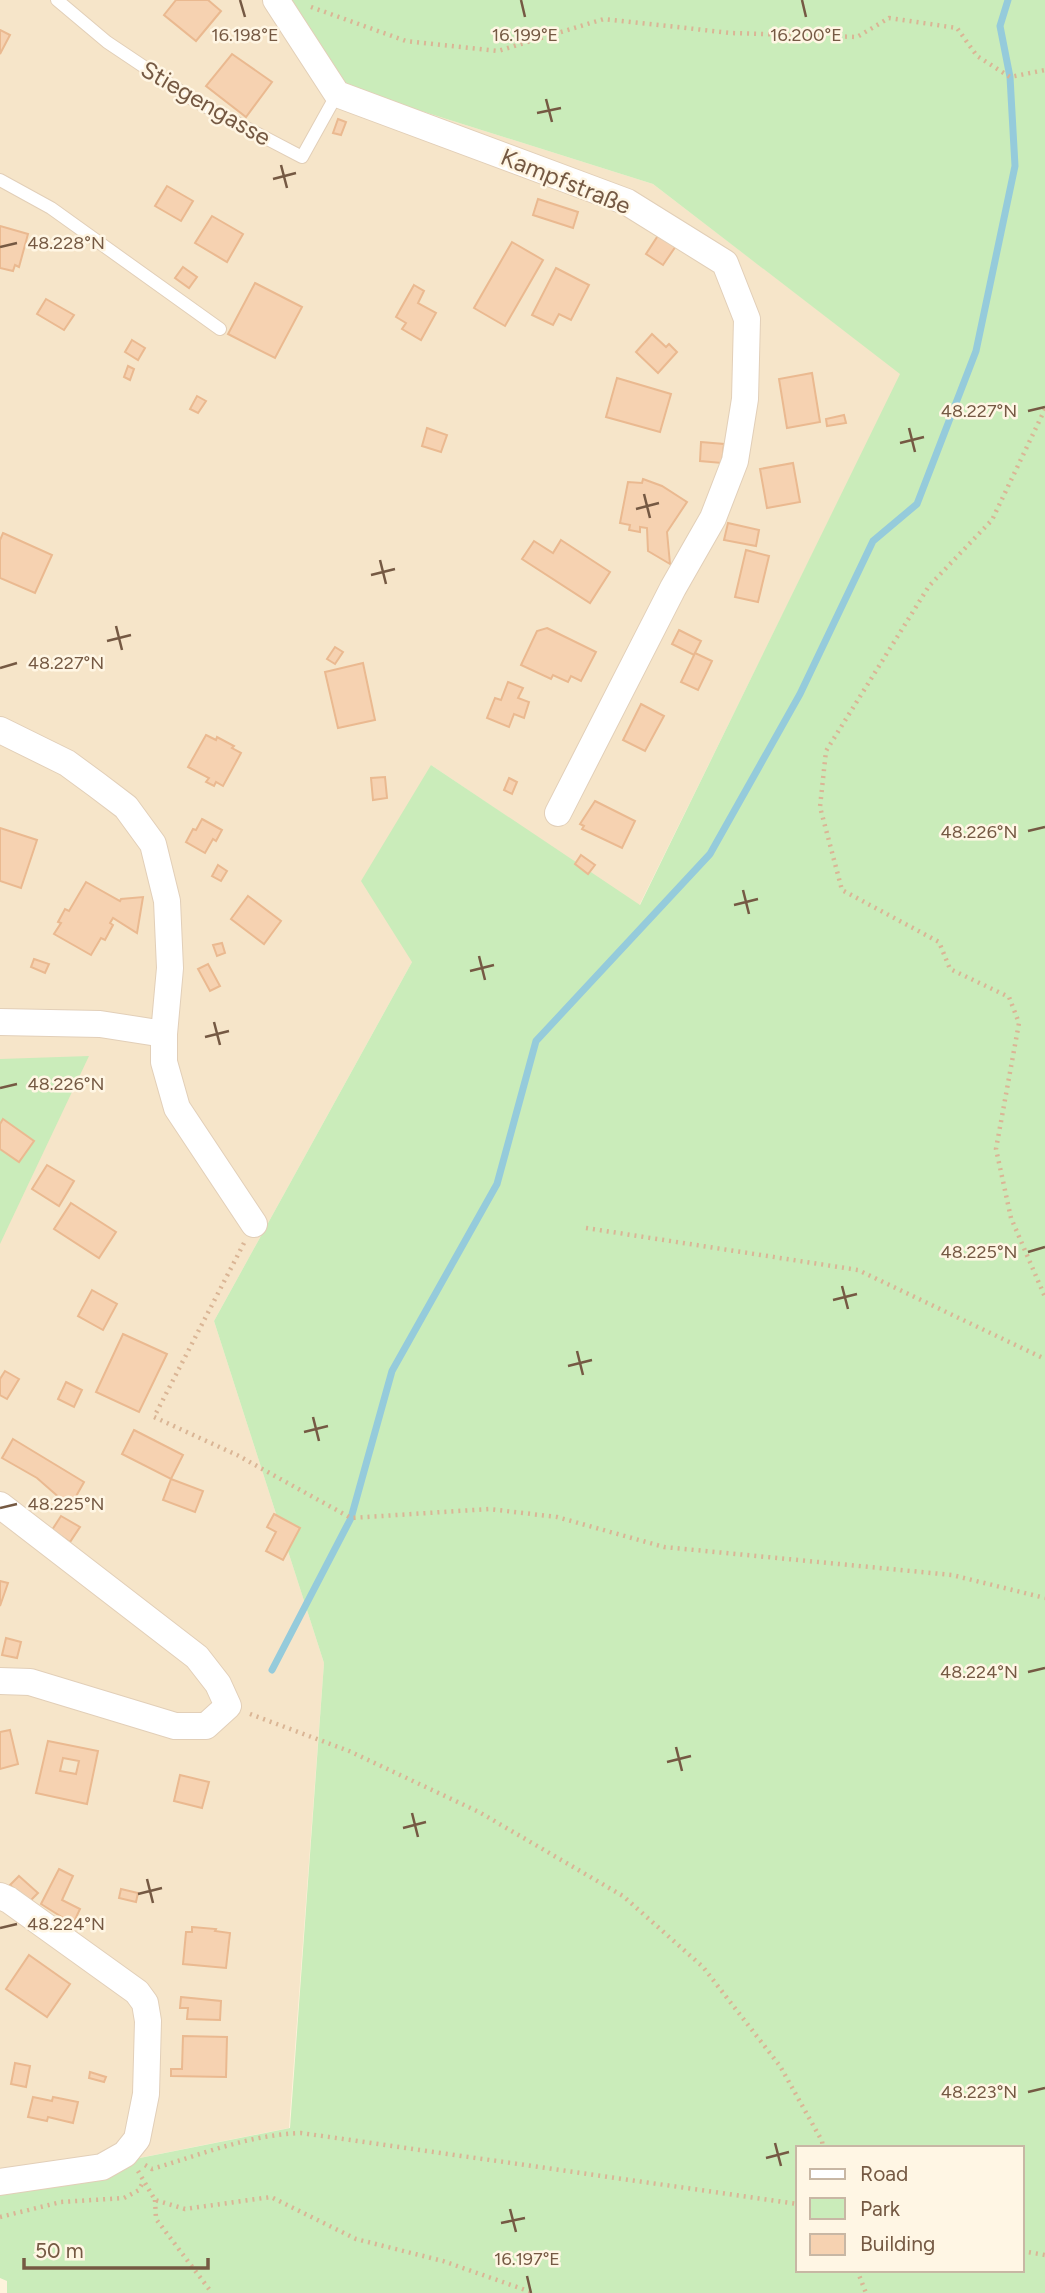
<svg xmlns="http://www.w3.org/2000/svg" width="1045" height="2293" font-family="Figtree,sans-serif">
<style>
.residential{fill:#f6e5c9}
.green{fill:#caecba;fill-rule:evenodd}
.lines{fill:none;stroke-linecap:round;stroke-linejoin:round}
.stream{stroke:#95cbdb;stroke-width:7}
.building{fill:#f6d2b1;stroke:#eab990;stroke-width:2;fill-rule:evenodd}
.service-casing{stroke:#e2cfb8;stroke-width:14}
.minor-casing{stroke:#e2cfb8;stroke-width:28}
.path{stroke:#dab595;stroke-width:4.5;stroke-dasharray:2 5;stroke-linecap:butt}
.service{stroke:#fff;stroke-width:12}
.minor{stroke:#fff;stroke-width:26}
.ticks{fill:none;stroke:#755943;stroke-width:2.5}
.labels{text-anchor:middle;dominant-baseline:central;stroke-width:5;stroke-linejoin:round;paint-order:stroke}
.street-label{font-size:24px;fill:#755943;stroke:#fff6e4}
.ticks-label{font-size:18px;text-anchor:middle;fill:#755943;stroke:#fff6e4;stroke-width:5;stroke-linejoin:round;paint-order:stroke}
</style>
<rect width="100%" height="100%" fill="#fef3dc"/>
<polygon class="residential" points="0,0 290,0 345,87 653,184 901,374 639,906 431,765 412,962 214,1321 324,1663 289,2128 0,2186"/>
<g class="green">
<path d="M290,0H1045V2293H7V2281L0,2278V2186L290,2128L324,1663L214,1321L412,962L361,881L431,765L640,905L900,374L653,184L345,87ZM798,2148H1022V2270H798Z"/>
<polygon points="89,1056 0,1244 0,1059"/>
</g>
<g class="lines">
<polyline class="stream" points="272,1670 351,1518 392,1371 497,1184 536,1041 710,854 800,694 873,541 917,504 976,351 1015,166 1010,77 1000,26 1008,0"/>
</g>
<g class="building">
<polygon points="176,0 208,0 221,11 196,41 164,15"/>
<polygon points="0,30 10,35 0,54"/>
<polygon points="232,54 272,82 246,117 206,86"/>
<polygon points="338,119 346,122 341,135 333,133"/>
<polygon points="167,186 193,201 181,221 155,206"/>
<polygon points="538,199 578,212 573,228 533,215"/>
<polygon points="212,216 243,234 227,262 195,243"/>
<polygon points="0,226 28,234 19,267 15,265 13,271 0,268"/>
<polygon points="661,231 678,243 663,265 646,254"/>
<polygon points="512,242 543,260 505,326 474,308"/>
<polygon points="183,267 197,277 189,288 175,278"/>
<polygon points="556,268 589,285 571,320 559,314 553,325 532,315"/>
<polygon points="255,283 302,307 275,358 228,334"/>
<polygon points="414,285 424,291 418,303 436,313 421,340 402,329 406,323 396,317"/>
<polygon points="46,299 74,315 64,330 37,314"/>
<polygon points="652,334 666,347 669,344 677,352 658,373 636,352"/>
<polygon points="132,340 145,348 138,360 125,352"/>
<polygon points="128,366 134,369 130,380 124,377"/>
<polygon points="812,373 820,422 787,428 779,379"/>
<polygon points="617,378 671,394 660,432 606,417"/>
<polygon points="197,396 206,401 198,413 190,409"/>
<polygon points="844,415 846,423 827,426 826,419"/>
<polygon points="427,428 447,435 441,452 422,446"/>
<polygon points="701,442 724,444 722,463 700,461"/>
<polygon points="793,463 800,502 767,508 760,469"/>
<polygon points="643,479 662,486 687,502 667,532 670,564 648,551 647,528 640,527 640,532 629,530 630,525 620,523 628,482 642,483"/>
<polygon points="728,523 759,530 756,546 724,540"/>
<polygon points="3,533 52,555 35,593 0,578 0,540"/>
<polygon points="561,540 610,572 590,603 522,559 534,541 553,553"/>
<polygon points="746,550 769,556 758,602 735,597"/>
<polygon points="547,628 596,652 581,681 571,676 568,682 553,675 551,679 521,665 537,631"/>
<polygon points="679,630 701,641 694,655 672,644"/>
<polygon points="335,647 343,652 335,664 327,659"/>
<polygon points="695,653 712,661 698,690 681,682"/>
<polygon points="363,663 375,720 338,728 325,672"/>
<polygon points="508,682 523,688 518,698 529,702 524,718 514,714 509,727 487,718 495,698 501,700"/>
<polygon points="641,704 664,716 645,751 623,740"/>
<polygon points="206,735 216,740 217,737 234,746 232,748 241,753 223,786 216,782 214,786 206,782 209,778 188,767"/>
<polygon points="385,777 387,798 373,800 371,778"/>
<polygon points="509,778 517,782 512,794 504,790"/>
<polygon points="595,801 635,821 622,848 582,829 584,826 580,824"/>
<polygon points="202,819 222,830 216,841 213,839 205,853 186,842 193,829 196,830"/>
<polygon points="0,828 37,840 21,888 0,881"/>
<polygon points="581,855 595,865 588,874 575,864"/>
<polygon points="218,865 227,871 221,881 212,876"/>
<polygon points="86,882 120,901 121,899 143,897 137,933 113,918 110,923 113,925 105,940 101,938 91,955 54,934 61,923 58,922 65,909 69,911"/>
<polygon points="248,896 281,921 264,944 231,919"/>
<polygon points="222,943 225,953 217,956 213,945"/>
<polygon points="34,959 49,964 45,973 31,967"/>
<polygon points="208,964 220,986 210,991 198,969"/>
<polygon points="3,1119 34,1141 19,1162 0,1149 0,1124"/>
<polygon points="47,1165 74,1181 59,1206 32,1189"/>
<polygon points="71,1203 116,1232 99,1258 54,1229"/>
<polygon points="92,1290 117,1304 103,1330 78,1316"/>
<polygon points="123,1334 167,1354 139,1412 96,1392"/>
<polygon points="5,1371 19,1379 7,1399 0,1395 0,1379"/>
<polygon points="66,1382 82,1390 74,1407 58,1399"/>
<polygon points="134,1430 183,1455 171,1479 122,1454"/>
<polygon points="13,1439 84,1482 70,1507 37,1478 2,1458"/>
<polygon points="171,1479 203,1491 195,1512 163,1500"/>
<polygon points="274,1514 300,1528 283,1560 266,1551 276,1532 267,1527"/>
<polygon points="61,1516 80,1527 70,1542 52,1530"/>
<polygon points="0,1581 8,1583 0,1606"/>
<polygon points="6,1638 21,1642 17,1658 2,1655"/>
<polygon points="10,1730 18,1764 0,1769 0,1732"/>
<path d="M48,1741L98,1751L87,1804L36,1793ZM63,1758L79,1761L76,1774L60,1771Z"/>
<polygon points="180,1775 209,1782 202,1808 174,1801"/>
<polygon points="59,1869 73,1876 62,1900 80,1909 73,1924 41,1904"/>
<polygon points="19,1876 38,1893 29,1902 10,1885"/>
<polygon points="121,1889 138,1893 136,1902 119,1898"/>
<polygon points="192,1927 216,1929 215,1931 230,1933 226,1968 183,1964 186,1932 192,1932"/>
<polygon points="29,1955 70,1984 47,2017 6,1989"/>
<polygon points="181,1997 221,2001 220,2020 187,2019 188,2008 180,2008"/>
<polygon points="183,2036 227,2037 226,2077 171,2076 171,2069 182,2069"/>
<polygon points="15,2063 30,2066 26,2087 11,2084"/>
<polygon points="90,2072 106,2077 104,2082 89,2078"/>
<polygon points="33,2097 52,2101 53,2097 78,2102 73,2123 48,2117 47,2121 28,2117"/>
</g>
<g class="lines">
<defs>
<g id="service">
<polyline points="57,0 107,42 195,101 302,157 337,94"/>
<polyline points="0,180 51,208 220,329"/>
</g>
<g id="minor">
<polyline points="276,0 337,94 627,202 725,263 747,319 745,399 735,461 713,518 673,588 558,813"/>
<polyline points="0,730 67,763 97,785 126,807 153,844 167,901 170,968 164,1034 100,1024 0,1022"/>
<polyline points="164,1034 164,1062 177,1108 254,1224"/>
<polyline points="0,1505 197,1657 218,1684 228,1706 206,1726 175,1726 30,1682 0,1681"/>
<polyline points="0,1896 9,1900 137,1992 145,2003 148,2021 146,2094 137,2139 125,2154 102,2167 0,2182"/>
</g>
</defs>
<use href="#service" class="service-casing"/>
<use href="#minor" class="minor-casing"/>
<g class="path">
<polyline points="311,7 406,41 498,51 604,19 731,33 857,37 889,18 957,28 977,56 1010,77 1045,70"/>
<polyline points="1045,409 992,520 929,586 826,751 820,807 842,890 939,942 950,969 1009,997 1019,1023 996,1149 1011,1218 1045,1297"/>
<polyline points="586,1228 858,1270 1045,1359"/>
<polyline points="244,1243 154,1417 237,1455 351,1518 489,1509 557,1517 664,1547 952,1575 1045,1598"/>
<polyline points="250,1714 349,1751 479,1812 623,1896 703,1967 780,2066 822,2141 823,2148"/>
<path d="M145,2165L152,2169C203,2154 248,2135 301,2133L798,2204"/>
<polyline points="138,2171 155,2200 185,2209 271,2197 356,2239 443,2261 534,2293"/>
<polyline points="155,2200 156,2219 212,2293"/>
<polyline points="0,2217 61,2202 124,2198 139,2190 144,2180"/>
<polyline points="1022,2251 1045,2255"/>
<polyline points="857,2270 866,2293"/>
</g>
<use href="#service" class="service"/>
<use href="#minor" class="minor"/>
</g>
<path class="ticks" d="M240,0L245,17M521,0L525,17M802,0L806,17M546,99L552,122M537,113L561,108M281,165L287,188M273,179L296,173M0,247L17,243M1028,411L1045,407M909,428L915,452M900,443L924,437M644,494L650,518M636,509L659,503M380,560L386,584M371,575L395,569M116,626L122,650M107,641L131,635M0,668L17,663M1028,831L1045,827M743,890L749,914M734,905L758,899M479,956L485,980M470,971L494,965M214,1022L220,1045M205,1037L229,1031M0,1088L17,1084M1028,1252L1045,1247M842,1286L848,1309M833,1300L857,1294M577,1351L583,1375M568,1366L592,1360M313,1417L319,1441M304,1432L328,1426M0,1508L17,1504M1028,1672L1045,1668M676,1747L682,1771M667,1762L691,1756M412,1813L418,1837M403,1828L426,1822M147,1879L153,1903M138,1894L162,1888M0,1928L17,1924M1028,2092L1045,2088M775,2143L781,2166M766,2158L789,2152M510,2209L516,2232M501,2223L525,2218M527,2276L531,2293"/>
<g class="labels">
<g class="street-label">
<text transform="translate(206 103) rotate(30)">Stiegengasse</text>
<text transform="translate(566 181) rotate(22)">Kampfstraße</text>
</g>
</g>
<g class="ticks-label">
<text x="525" y="41">16.199°E</text>
<text x="245" y="41">16.198°E</text>
<text x="806" y="41">16.200°E</text>
<text x="66" y="249">48.228°N</text>
<text x="979" y="417">48.227°N</text>
<text x="66" y="669">48.227°N</text>
<text x="979" y="838">48.226°N</text>
<text x="66" y="1090">48.226°N</text>
<text x="979" y="1258">48.225°N</text>
<text x="66" y="1510">48.225°N</text>
<text x="979" y="1678">48.224°N</text>
<text x="66" y="1930">48.224°N</text>
<text x="979" y="2098">48.223°N</text>
<text x="527" y="2265">16.197°E</text>
</g>
<rect x="796" y="2146" width="228" height="126" fill="#fff6e4" stroke="#c8b7a4" stroke-width="2"/>
<rect x="810" y="2169" width="35" height="10" fill="#ffffff" stroke="#c8b7a4" stroke-width="2"/>
<text x="860" y="2181" font-size="21" fill="#755943">Road</text>
<rect x="810" y="2198" width="35" height="21" fill="#caecba" stroke="#c8b7a4" stroke-width="2"/>
<text x="860" y="2216" font-size="21" fill="#755943">Park</text>
<rect x="810" y="2234" width="35" height="21" fill="#f6d2b1" stroke="#c8b7a4" stroke-width="2"/>
<text x="860" y="2251" font-size="21" fill="#755943">Building</text>
<path d="M24 2258v10h184v-10" fill="none" stroke="#755943" stroke-width="3.5"/>
<text x="35" y="2258" font-size="21" fill="#755943" stroke="#fff6e4" stroke-width="5" paint-order="stroke">50 m</text>
</svg>
